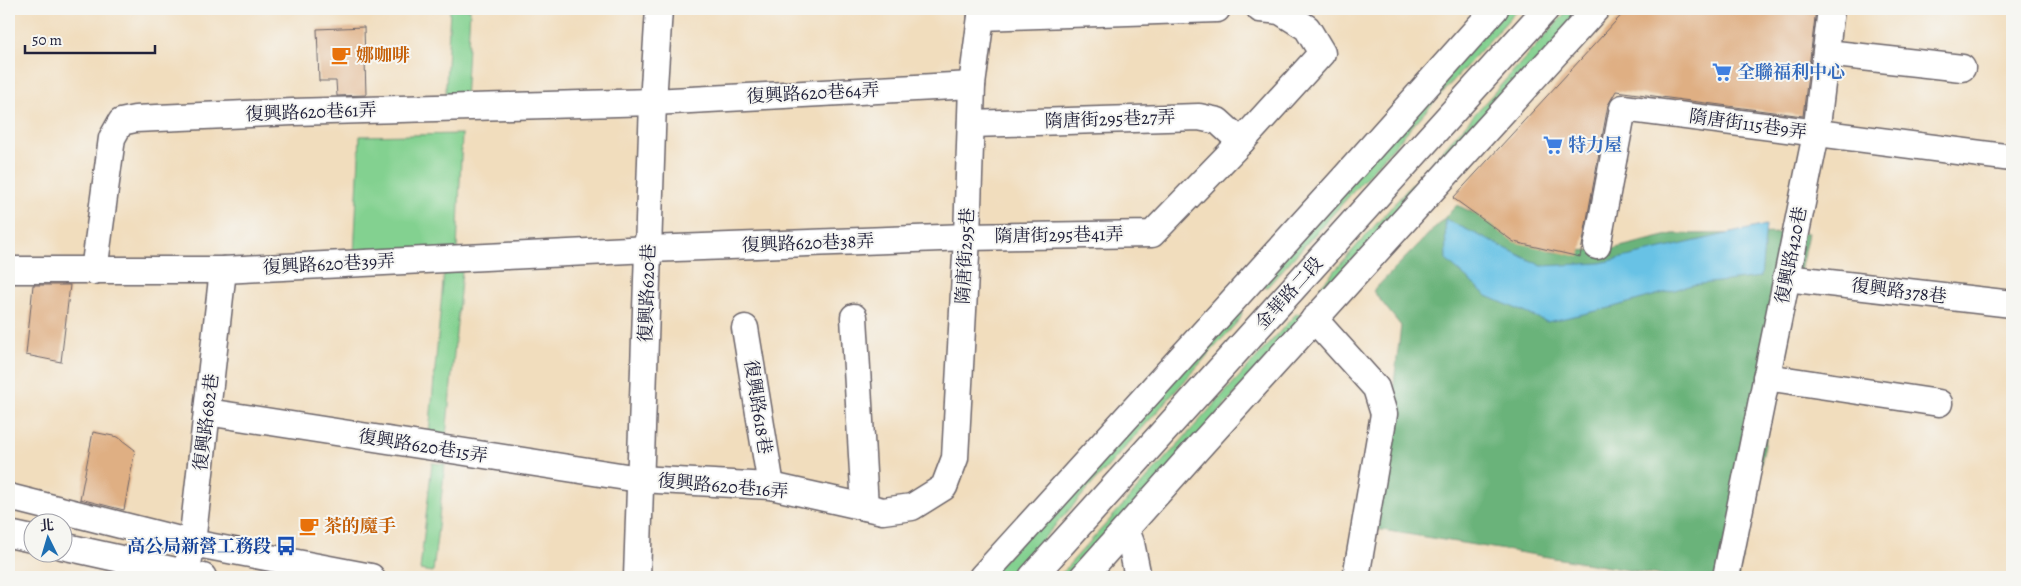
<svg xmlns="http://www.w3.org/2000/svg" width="2021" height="586" font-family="Alegreya,'Noto Serif TC',serif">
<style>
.green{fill:#83d190;stroke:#527a66}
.forest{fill:#6ab37a;stroke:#466a5a}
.water{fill:#67c2e5;stroke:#447290}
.building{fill:#dfaf83}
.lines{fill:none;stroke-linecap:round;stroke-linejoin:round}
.minor-casing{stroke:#6a6368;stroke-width:29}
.minor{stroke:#fff;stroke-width:26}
.labels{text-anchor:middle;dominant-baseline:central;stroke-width:4;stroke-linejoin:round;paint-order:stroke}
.food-label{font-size:18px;font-weight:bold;fill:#c56008;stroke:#f6f6f2;text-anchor:start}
.shop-label{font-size:18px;font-weight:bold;fill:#366cbe;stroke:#f6f6f2;text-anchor:start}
.street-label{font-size:18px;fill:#22223b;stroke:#f6f6f2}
.transit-label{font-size:18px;font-weight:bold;fill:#164399;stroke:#f6f6f2;text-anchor:end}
</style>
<rect width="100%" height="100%" fill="#f6f6f2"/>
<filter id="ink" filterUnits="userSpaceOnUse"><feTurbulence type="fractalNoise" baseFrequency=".02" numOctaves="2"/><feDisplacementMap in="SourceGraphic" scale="10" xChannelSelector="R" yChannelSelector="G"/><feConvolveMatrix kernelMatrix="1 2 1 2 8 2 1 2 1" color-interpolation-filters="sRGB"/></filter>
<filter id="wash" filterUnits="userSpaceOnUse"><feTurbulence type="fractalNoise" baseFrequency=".0096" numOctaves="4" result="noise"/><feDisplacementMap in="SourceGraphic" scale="20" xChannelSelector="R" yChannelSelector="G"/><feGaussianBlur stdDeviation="1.12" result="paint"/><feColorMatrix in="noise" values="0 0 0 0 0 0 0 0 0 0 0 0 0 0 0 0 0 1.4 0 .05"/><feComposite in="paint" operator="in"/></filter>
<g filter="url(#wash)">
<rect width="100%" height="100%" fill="#f1ddbd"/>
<g class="green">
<polygon points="450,9 470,9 465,101 445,103"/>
<polygon points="1501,9 1518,9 1267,287 1260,286"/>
<polygon points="1569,9 1590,9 1321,293 1320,287"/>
<polygon points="462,134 457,251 354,255 360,136"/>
<polygon points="444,271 462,271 446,436 429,434"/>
<polygon points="1239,308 1242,313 1240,319 1009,577 988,577"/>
<polygon points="1299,313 1304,315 1075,577 1058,577 1295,315"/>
<polygon points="432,463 445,464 433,572 420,570"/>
</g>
<polygon class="forest" points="1457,205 1554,252 1612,249 1673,234 1808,233 1738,577 1671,577 1376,529 1401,326 1373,291"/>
<polygon class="water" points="1445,219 1542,266 1600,263 1766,225 1761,277 1692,285 1610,308 1547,322 1487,296 1446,260"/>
<g id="blocks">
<g class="building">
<polygon points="1627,9 1816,9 1803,116 1616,91 1608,105 1580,257 1514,242 1453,198"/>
<polygon points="364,27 366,95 337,96 336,81 319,81 317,29"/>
<polygon points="33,285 70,285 61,362 26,355"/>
<polygon points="93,432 118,437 135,450 124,510 80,499"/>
</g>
</g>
</g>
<g filter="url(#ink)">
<use href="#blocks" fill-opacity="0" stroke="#6a6368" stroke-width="1"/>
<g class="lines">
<defs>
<g id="minor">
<polyline points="981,17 1217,9"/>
<polyline points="1826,53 1962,68"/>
<polyline points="971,124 1199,117 1218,121 1241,142"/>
<polyline points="1597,246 1623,108 2012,158"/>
<polyline points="9,270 223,270 649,249 967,237 1152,234 1241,142 1322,53 1307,28 1280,11 1260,9"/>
<polyline points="94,271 112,138 121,122 135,119 293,112 653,102 972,85"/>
<polyline points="1786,278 2012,304"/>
<polyline points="854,317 865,507"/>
<polyline points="1314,319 1376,388 1384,414 1356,577"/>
<polyline points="745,328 771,486"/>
<polyline points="1766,377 1939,403"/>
<polyline points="207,412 639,479 771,486 883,511 912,507 944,487 955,458 967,237 972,85 982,9"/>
<polyline points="9,497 192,543 371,577"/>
<polyline points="1126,530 1131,543 1138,577"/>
<polyline points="9,534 32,539"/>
<polyline points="62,546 203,577"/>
<polyline points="186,574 192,543 223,270"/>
<polyline points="637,577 653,102 659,9"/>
<polyline points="982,577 1344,178 1495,9"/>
<polyline points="1032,577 1546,9"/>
<polyline points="1083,577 1198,448 1596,9"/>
<polyline points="1726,577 1816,134 1831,9"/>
</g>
</defs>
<use href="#minor" class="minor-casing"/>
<use href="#minor" class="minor"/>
</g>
</g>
<defs>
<symbol id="cafe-bare" viewBox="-9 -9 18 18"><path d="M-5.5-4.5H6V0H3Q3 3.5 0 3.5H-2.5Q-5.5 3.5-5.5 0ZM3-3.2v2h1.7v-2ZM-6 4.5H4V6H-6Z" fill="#e8710a" stroke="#f6f6f2" stroke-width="2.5" paint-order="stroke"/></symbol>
<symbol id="supermarket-bare" viewBox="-9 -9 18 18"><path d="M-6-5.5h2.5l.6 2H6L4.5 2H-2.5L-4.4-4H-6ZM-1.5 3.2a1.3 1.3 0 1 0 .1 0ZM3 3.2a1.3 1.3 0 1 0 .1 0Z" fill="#3f7fe0" stroke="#f6f6f2" stroke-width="2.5" paint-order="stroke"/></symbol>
<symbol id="bus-bare" viewBox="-9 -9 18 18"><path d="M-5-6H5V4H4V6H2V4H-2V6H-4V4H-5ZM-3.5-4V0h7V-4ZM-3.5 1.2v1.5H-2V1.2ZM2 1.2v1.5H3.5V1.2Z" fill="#1a4fb4" stroke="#f6f6f2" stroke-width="2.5" paint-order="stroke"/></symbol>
</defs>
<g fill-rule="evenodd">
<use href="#cafe-bare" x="327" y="41" width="28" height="28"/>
<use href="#supermarket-bare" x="1708" y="58" width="28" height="28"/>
<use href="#supermarket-bare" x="1539" y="131" width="28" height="28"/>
<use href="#cafe-bare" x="295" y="512" width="28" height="28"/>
<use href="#bus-bare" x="272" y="532" width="28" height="28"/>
</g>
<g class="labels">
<g class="food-label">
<text x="356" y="55">娜咖啡</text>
<text x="324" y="526">茶的魔手</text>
</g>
<g class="shop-label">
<text x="1737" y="72">全聯福利中心</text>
<text x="1568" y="145">特力屋</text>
</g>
<g class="street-label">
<text transform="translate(813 93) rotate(-3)">復興路620巷64弄</text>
<text transform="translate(311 112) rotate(-2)">復興路620巷61弄</text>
<text transform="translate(1110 119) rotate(-2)">隋唐街295巷27弄</text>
<text transform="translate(1748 124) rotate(8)">隋唐街115巷9弄</text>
<text transform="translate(1059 235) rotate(-1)">隋唐街295巷41弄</text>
<text transform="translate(808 243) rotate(-2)">復興路620巷38弄</text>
<text transform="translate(1791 255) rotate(-79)">復興路420巷</text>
<text transform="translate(965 256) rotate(-87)">隋唐街295巷</text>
<text transform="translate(329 264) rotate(-3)">復興路620巷39弄</text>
<text transform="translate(1899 291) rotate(7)">復興路378巷</text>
<text transform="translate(647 293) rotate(-88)">復興路620巷</text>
<text transform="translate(1289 293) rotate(-48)">金華路二段</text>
<text transform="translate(758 407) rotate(81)">復興路618巷</text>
<text transform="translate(206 422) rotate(-83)">復興路682巷</text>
<text transform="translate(423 446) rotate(9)">復興路620巷15弄</text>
<text transform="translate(723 486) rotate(5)">復興路620巷16弄</text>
</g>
<g class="transit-label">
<text x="271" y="546">高公局新營工務段</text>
</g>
</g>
<rect width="2021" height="586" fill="none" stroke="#f6f6f2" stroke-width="30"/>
<g transform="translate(48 538) rotate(355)"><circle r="24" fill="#f6f6f2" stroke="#a1a1a9"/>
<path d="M0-4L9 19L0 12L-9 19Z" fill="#1f6fb2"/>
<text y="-8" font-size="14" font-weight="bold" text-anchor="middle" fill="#22223b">北</text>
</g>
<path d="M25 45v8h130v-8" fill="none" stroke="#22223b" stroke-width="2.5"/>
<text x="32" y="45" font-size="15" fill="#22223b" stroke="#f6f6f2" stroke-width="4" paint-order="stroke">50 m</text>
</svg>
